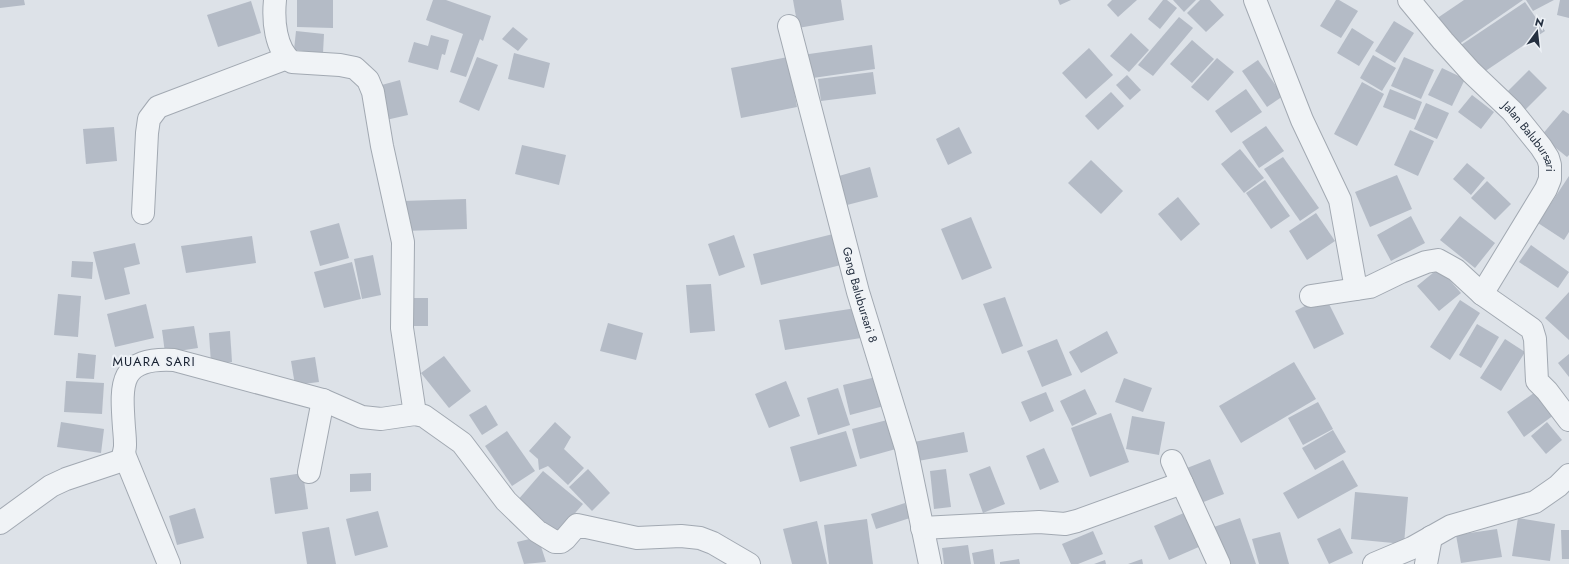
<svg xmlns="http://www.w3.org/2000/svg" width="1569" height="564" font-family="Jost,sans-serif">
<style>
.building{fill:#b4bbc6}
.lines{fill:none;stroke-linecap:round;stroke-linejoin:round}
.minor-casing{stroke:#a2a9b2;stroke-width:24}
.minor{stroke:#f0f3f6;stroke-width:22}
.labels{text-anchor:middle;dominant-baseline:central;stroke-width:4;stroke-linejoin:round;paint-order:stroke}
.street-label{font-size:12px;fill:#253040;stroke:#edf1f6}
.neighbourhood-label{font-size:13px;letter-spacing:1px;fill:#182131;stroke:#edf1f6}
</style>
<rect width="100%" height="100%" fill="#dde2e8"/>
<g class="building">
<polygon points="0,0 24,0 25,5 0,8"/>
<polygon points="297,0 333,0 333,28 297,27"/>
<polygon points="433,0 446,0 491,16 483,41 480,39 466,77 450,72 463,34 426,20"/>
<polygon points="793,0 841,0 844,20 798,28"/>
<polygon points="1058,0 1071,0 1060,5"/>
<polygon points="1112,0 1137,0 1118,17 1107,5"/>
<polygon points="1163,0 1167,0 1177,8 1160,29 1148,19"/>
<polygon points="1173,0 1196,0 1184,12"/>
<polygon points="1200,0 1210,0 1224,15 1206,32 1187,13"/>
<polygon points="1336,0 1339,0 1358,11 1341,38 1320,26"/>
<polygon points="1464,0 1523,0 1452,49 1433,21"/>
<polygon points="1526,0 1554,0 1533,11"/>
<polygon points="1560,0 1569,0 1569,18 1557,15"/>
<polygon points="251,1 261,33 218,47 207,15"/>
<polygon points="1525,2 1545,31 1478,76 1458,47"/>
<polygon points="1179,17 1193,28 1153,76 1138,65"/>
<polygon points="1394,21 1414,33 1395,63 1375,51"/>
<polygon points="513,27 528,39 518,51 502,39"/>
<polygon points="1352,28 1374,42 1359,66 1337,53"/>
<polygon points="296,31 324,34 323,53 294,50"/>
<polygon points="1131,33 1149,50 1129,72 1110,56"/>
<polygon points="431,35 449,40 445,55 442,54 438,70 408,62 414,42 428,46"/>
<polygon points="1192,40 1214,59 1192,83 1170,64"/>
<polygon points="872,45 875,69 806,79 802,55"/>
<polygon points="1089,48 1113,75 1086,99 1062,73"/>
<polygon points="514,53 550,63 544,88 508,79"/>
<polygon points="1373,55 1396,68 1382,91 1360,78"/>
<polygon points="477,57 498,65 479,111 459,102"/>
<polygon points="788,57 797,107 741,118 731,68"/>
<polygon points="1404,57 1434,70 1421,99 1391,86"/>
<polygon points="1217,58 1234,72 1208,101 1191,87"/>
<polygon points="1258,60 1283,96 1267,107 1242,71"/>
<polygon points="1442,68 1465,79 1452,106 1428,95"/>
<polygon points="1529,70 1547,88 1518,117 1500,99"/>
<polygon points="873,72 876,94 821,101 818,79"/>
<polygon points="1127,75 1141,90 1130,100 1116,85"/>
<polygon points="400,80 408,115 386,120 378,86"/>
<polygon points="1362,82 1384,94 1357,146 1334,134"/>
<polygon points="1246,89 1262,112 1231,133 1215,111"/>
<polygon points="1390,89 1422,102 1415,120 1383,107"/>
<polygon points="1111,92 1124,106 1098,130 1085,116"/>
<polygon points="1472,95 1494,112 1481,129 1458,112"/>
<polygon points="1426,103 1449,113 1437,139 1414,129"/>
<polygon points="1563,110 1569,114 1569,155 1567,157 1541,136"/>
<polygon points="1266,126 1284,151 1259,168 1242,142"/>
<polygon points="114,127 117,161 86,164 83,129"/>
<polygon points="959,127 972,153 948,165 936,139"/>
<polygon points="1410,130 1434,141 1418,176 1394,165"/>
<polygon points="522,145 566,155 559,185 515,174"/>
<polygon points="1240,149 1264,178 1244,193 1221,164"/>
<polygon points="1283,157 1319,208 1300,221 1264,169"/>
<polygon points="1091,160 1123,191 1101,214 1068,183"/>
<polygon points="1467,163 1485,178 1471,195 1453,179"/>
<polygon points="870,167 878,197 847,205 839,176"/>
<polygon points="1397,175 1412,209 1370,227 1355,192"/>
<polygon points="1569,176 1569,232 1564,240 1538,223"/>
<polygon points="1265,180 1290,216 1271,229 1246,193"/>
<polygon points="1487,181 1511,204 1495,220 1471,198"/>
<polygon points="1178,197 1200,224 1181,241 1158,214"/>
<polygon points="466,199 467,229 403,231 402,201"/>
<polygon points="1316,213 1335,241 1307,260 1289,231"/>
<polygon points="1411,216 1425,243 1391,261 1377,235"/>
<polygon points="1460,216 1495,243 1475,268 1440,240"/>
<polygon points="971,217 992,268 962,280 941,229"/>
<polygon points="339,223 349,258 320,266 310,231"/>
<polygon points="837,233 845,264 761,285 753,254"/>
<polygon points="734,235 745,267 719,276 708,244"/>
<polygon points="252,236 256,263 186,273 181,246"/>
<polygon points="135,243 140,264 124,268 130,294 105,300 93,252"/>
<polygon points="1531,245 1569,272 1558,288 1519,262"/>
<polygon points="373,255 381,295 362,299 354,259"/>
<polygon points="72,261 93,262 92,279 71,277"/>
<polygon points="352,262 361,299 324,308 314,272"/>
<polygon points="1439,268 1461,293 1439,311 1417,286"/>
<polygon points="711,284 715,331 690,333 686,285"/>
<polygon points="1569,292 1569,340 1545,318"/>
<polygon points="58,294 81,296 78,337 54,335"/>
<polygon points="1325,296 1344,334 1314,349 1295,311"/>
<polygon points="1005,297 1023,346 1002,354 983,304"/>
<rect x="406" y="298" width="22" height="28"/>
<polygon points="1460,300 1480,313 1450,360 1430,347"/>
<polygon points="146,304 154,338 115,347 107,314"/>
<polygon points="856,308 861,338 785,350 779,320"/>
<polygon points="608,323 643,333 636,360 600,351"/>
<polygon points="1477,324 1499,337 1481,368 1459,355"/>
<polygon points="194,326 198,348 165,353 162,330"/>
<polygon points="230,331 232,362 211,364 209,333"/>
<polygon points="1107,331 1118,353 1081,373 1069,352"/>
<polygon points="1057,339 1072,375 1042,387 1027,351"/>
<polygon points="1505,339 1525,352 1501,391 1480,378"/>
<polygon points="78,353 96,355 94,379 76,378"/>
<polygon points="1569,354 1569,377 1558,363"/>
<polygon points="444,356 471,391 449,408 421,373"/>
<polygon points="315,357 319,382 295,385 291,361"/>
<polygon points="1294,362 1316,399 1241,443 1219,406"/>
<polygon points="876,377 884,406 850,415 843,385"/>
<polygon points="1124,378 1152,388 1143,412 1115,402"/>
<polygon points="66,381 104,383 102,414 64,412"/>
<polygon points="786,381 800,416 769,428 755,394"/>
<polygon points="838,388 850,425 818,435 807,398"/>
<polygon points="1541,388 1558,412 1524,437 1507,412"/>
<polygon points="1085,389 1097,414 1072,426 1060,401"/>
<polygon points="1046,392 1054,411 1030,422 1021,402"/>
<polygon points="1318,402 1333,429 1303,445 1288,418"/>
<polygon points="486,405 498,425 482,435 469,415"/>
<polygon points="1111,413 1129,462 1090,477 1071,428"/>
<polygon points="1132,416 1165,422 1159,455 1126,449"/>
<polygon points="895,418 903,447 860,459 852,429"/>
<polygon points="61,422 104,429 101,453 57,447"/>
<polygon points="555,422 571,437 564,449 584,468 568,485 548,466 539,470 538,459 529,451"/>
<polygon points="1547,422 1562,440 1546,454 1531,436"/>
<polygon points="1333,430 1346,452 1315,470 1302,448"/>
<polygon points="507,431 535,471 512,486 485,446"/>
<polygon points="846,431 857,466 800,482 790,447"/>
<polygon points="964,432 968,452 918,461 914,442"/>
<polygon points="1044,448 1059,482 1040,490 1026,456"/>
<polygon points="1210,459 1224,494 1201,503 1187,468"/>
<polygon points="1343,460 1358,486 1298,519 1283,493"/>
<polygon points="990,466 1005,504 983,513 969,474"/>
<polygon points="588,469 610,493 592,511 569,487"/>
<polygon points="946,469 951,507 934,509 930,471"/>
<polygon points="543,471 583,504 556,535 517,501"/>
<polygon points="303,473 308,509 275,514 270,478"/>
<polygon points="371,473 371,491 350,492 350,474"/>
<polygon points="1355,492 1408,497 1404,544 1351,539"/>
<polygon points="905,503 910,518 876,529 871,514"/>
<polygon points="195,508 204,538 177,545 169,516"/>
<polygon points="378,511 388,547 355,556 346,519"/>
<polygon points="1186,512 1201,546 1169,560 1154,526"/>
<polygon points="1240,518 1256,564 1228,564 1214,527"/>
<polygon points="1518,518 1555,524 1550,561 1512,556"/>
<polygon points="867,519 873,564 829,564 824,525"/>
<polygon points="817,521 827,564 792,564 783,529"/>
<polygon points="329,527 336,564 307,564 302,532"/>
<polygon points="1340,528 1353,553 1329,564 1317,539"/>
<polygon points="1497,529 1502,557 1461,563 1456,535"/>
<polygon points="1561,530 1569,530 1569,559 1562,559"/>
<polygon points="1093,531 1103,554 1078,564 1071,564 1062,544"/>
<polygon points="1280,532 1289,564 1259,564 1252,539"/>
<polygon points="538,537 546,562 524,564 517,542"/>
<polygon points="968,545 971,564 944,564 942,548"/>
<polygon points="993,549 995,564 974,564 972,553"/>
<polygon points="1019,559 1020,564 1000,564 1000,562"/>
<polygon points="1142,559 1143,564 1128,564"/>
<polygon points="1105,560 1106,564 1094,564"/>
</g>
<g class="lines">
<defs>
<g id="minor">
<path d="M275,0C273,20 275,49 292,62L340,65L355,68L368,80L373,92L382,146L403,242L402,328L415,414"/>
<polyline points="1255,0 1302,120 1340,200 1356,289"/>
<path id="s1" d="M1409,0L1443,41L1471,72L1512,111L1541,147L1548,158L1550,165V179L1546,189L1482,294"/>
<path id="s2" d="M789,26L858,292L906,448L930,564"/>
<polyline points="143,213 147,133 149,119 158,107 287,58"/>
<polyline points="1311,296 1370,287 1401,272 1426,262 1438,260 1456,270 1482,294 1532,329 1535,339 1537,381 1547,391 1569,420"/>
<polyline points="124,454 169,564"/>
<polyline points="1172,461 1219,564"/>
<polyline points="309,472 323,400"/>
<path d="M0,523L51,486L66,479L120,461C127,452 125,440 124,428C121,384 118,357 174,360L323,400L362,417L381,419L415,414L424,416L462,443L506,501L537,531L555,542H561L565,539L577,525L637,538L681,536L700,538L713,543L749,564"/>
<polyline points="922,528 1039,522 1065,524 1077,521 1182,483"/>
<polyline points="1374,564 1412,548 1451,526 1535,502 1558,486 1569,475"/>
<polyline points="1426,564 1431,537"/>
</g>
</defs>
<use href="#minor" class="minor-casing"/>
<use href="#minor" class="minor"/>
</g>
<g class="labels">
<g class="street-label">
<text stroke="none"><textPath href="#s1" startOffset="183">Jalan Balubursari</textPath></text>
<text stroke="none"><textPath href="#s2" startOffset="278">Gang Balubursari 8</textPath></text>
</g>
<g class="neighbourhood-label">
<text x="154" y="361">MUARA SARI</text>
</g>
</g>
<g transform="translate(1537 32) rotate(15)" stroke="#edf1f6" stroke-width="3" paint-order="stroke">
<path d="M0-3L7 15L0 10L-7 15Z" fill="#253040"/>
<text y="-6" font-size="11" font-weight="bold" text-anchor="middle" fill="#253040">N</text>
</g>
</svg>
